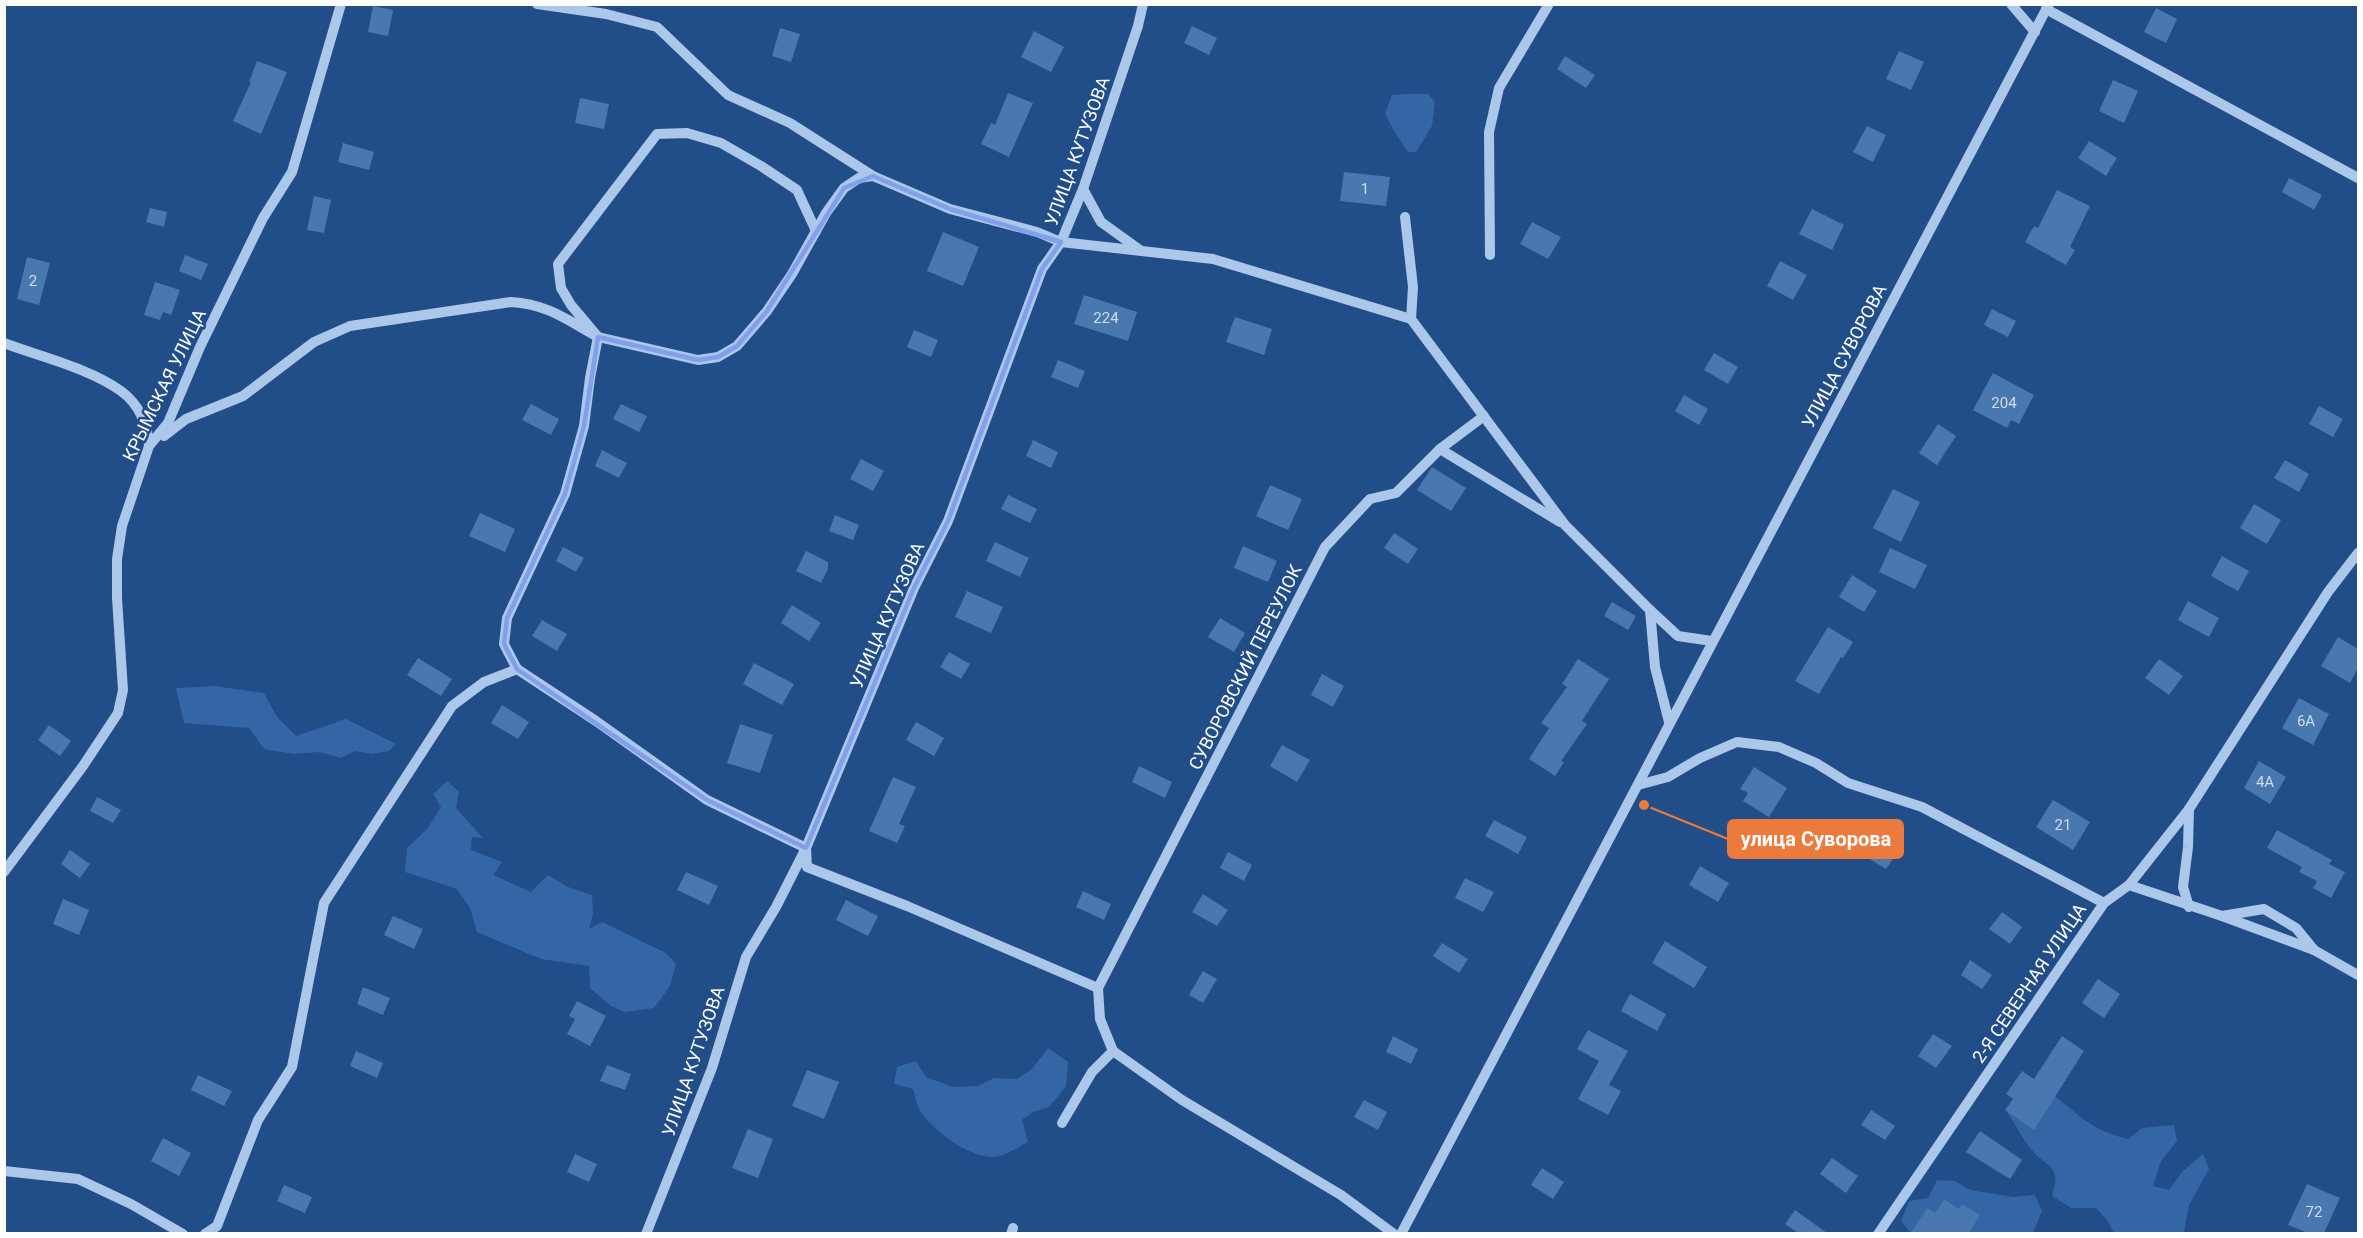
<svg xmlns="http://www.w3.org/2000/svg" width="2363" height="1238" font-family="Roboto,sans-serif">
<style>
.green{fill:#3466a5}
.building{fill:#4977b0}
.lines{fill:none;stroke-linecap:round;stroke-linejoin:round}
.minor{stroke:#abc7ea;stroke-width:10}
.marked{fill:none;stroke:#839eea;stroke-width:4.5;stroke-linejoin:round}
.labels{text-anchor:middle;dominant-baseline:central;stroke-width:5;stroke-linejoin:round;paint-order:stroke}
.number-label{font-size:15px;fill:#d2ddeb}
.street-label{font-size:18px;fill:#fff;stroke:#214d88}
.leader{fill:none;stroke:#ed7a3d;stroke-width:2}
.callout-dot{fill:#ed7a3d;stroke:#214d88;stroke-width:2}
.callout{fill:#ed7a3d;stroke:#ed7a3d;stroke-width:2}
.callout-label{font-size:20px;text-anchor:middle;font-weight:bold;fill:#fff}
</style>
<rect width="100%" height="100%" fill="#214d88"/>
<g class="green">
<polygon points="1409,94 1428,94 1435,102 1432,126 1416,152 1408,152 1394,131 1385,114 1392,95"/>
<polygon points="214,686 264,693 277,717 296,736 346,719 396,744 389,751 372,754 355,751 341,758 319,752 294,754 264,749 249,728 184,723 176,688"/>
<polygon points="447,781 459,792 456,808 483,838 472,837 471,850 502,862 493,875 531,892 548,875 568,887 592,895 593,914 589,929 602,922 666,953 676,964 670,986 654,1008 625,1012 611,1006 590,988 589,966 541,959 477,932 470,908 457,889 405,872 407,848 428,828 441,807 433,794"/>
<path d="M1048,1048L1068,1062L1066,1086L1049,1107L1033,1112L1022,1120L1028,1142C1018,1147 1005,1156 994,1157C969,1158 934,1131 920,1111C917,1105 915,1095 913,1089L894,1084L897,1067L916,1061L926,1077L953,1087L978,1086L994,1078L1017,1079L1032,1069Z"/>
<path d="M2051,1093C2079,1115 2092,1131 2129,1139L2142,1128L2174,1125L2177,1141L2161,1161L2153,1186L2169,1190L2183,1171L2203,1154L2209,1169L2189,1205L2184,1233H2114L2107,1220L2096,1208H2071L2052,1196C2062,1163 2047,1169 2031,1149C2022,1138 2015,1124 2007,1112L2035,1105Z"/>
<polygon points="1937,1180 1955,1181 1970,1190 2013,1197 2035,1195 2042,1211 2033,1233 1911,1233 1901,1221 1909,1201 1928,1198"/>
</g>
<g class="building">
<polygon points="373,6 393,10 388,36 368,32"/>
<polygon points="2156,8 2177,19 2166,43 2144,32"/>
<polygon points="1192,26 1217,38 1209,55 1184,43"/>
<polygon points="780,28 800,34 791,62 772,56"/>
<polygon points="1034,31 1064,47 1051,72 1021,57"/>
<polygon points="1899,51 1924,62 1911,90 1886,79"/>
<polygon points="1565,56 1595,75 1586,88 1557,69"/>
<polygon points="257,61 287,72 261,134 233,121 251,82 249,82"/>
<polygon points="2113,80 2138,91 2124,123 2099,111"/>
<polygon points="1008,93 1033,103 1009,157 981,144 991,123 995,125"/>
<polygon points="580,98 609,104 604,129 575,123"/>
<polygon points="1867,126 1886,135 1873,162 1853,152"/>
<polygon points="2089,141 2117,158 2106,176 2078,158"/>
<polygon points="343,143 374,152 369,170 338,162"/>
<polygon points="1344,172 1390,177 1386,206 1340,201"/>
<polygon points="2289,178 2322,195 2314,210 2282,192"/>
<polygon points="2057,190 2090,206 2070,247 2075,250 2066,265 2025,242 2034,226 2038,228"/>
<polygon points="314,196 331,200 324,233 307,230"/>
<polygon points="150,208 167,212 164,227 146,222"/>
<polygon points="1812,209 1844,225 1832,250 1799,234"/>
<polygon points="1532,222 1561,237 1548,259 1520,244"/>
<polygon points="943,232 979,247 963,286 927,271"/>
<polygon points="185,255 208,264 201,280 179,271"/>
<polygon points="27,257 50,263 39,305 17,299"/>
<polygon points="1780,261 1807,275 1793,300 1767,286"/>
<polygon points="155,282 180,290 171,315 163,312 160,320 144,315"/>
<polygon points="1084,295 1137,312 1128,341 1074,324"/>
<polygon points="1992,309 2016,321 2008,337 1984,325"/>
<polygon points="1235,317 1272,329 1264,355 1226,342"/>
<polygon points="914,330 938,340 931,357 907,347"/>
<polygon points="1714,353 1738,367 1728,384 1704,370"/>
<polygon points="1058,360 1085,371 1078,388 1051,377"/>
<polygon points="1993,373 2034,395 2019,424 2011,420 2007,428 1973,410"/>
<polygon points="1684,395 1708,409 1699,425 1675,411"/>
<polygon points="531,404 559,419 551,435 522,420"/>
<polygon points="621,404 647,416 639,432 613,419"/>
<polygon points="2319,406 2343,419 2333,437 2309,424"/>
<polygon points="1938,424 1956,436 1937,465 1919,453"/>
<polygon points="1033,440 1058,452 1051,468 1026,456"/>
<polygon points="602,450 627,463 619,478 595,466"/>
<polygon points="861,459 884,471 873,491 850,479"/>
<polygon points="2285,460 2309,474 2299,492 2274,478"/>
<polygon points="1432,467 1466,488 1451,511 1417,490"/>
<polygon points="1270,485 1302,499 1288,530 1256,516"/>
<polygon points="1893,489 1920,502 1901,542 1873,528"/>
<polygon points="1008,495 1037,509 1030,523 1001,509"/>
<polygon points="2254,504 2281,520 2267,544 2240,528"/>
<polygon points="480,513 515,529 505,552 469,536"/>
<polygon points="835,515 859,525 853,540 829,531"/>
<polygon points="1394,533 1418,549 1408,564 1384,548"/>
<polygon points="995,542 1029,558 1020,577 986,561"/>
<polygon points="1243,546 1277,561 1268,582 1234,568"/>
<polygon points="563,547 584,558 576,572 556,561"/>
<polygon points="1890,548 1927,565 1915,589 1879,572"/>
<polygon points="806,551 828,562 828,569 821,583 796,571"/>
<polygon points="2222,556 2249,571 2238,591 2211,576"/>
<polygon points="1852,575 1877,591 1864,612 1839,597"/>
<polygon points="967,591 1003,607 991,633 955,617"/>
<polygon points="2188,601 2219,618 2209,637 2178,620"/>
<polygon points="1612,602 1636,616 1628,630 1604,616"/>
<polygon points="792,605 821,623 809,641 781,623"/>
<polygon points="1220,618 1245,633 1234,652 1208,637"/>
<polygon points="542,620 567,634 557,651 532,636"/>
<polygon points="1828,627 1853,642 1843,658 1841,657 1819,694 1795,681"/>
<polygon points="2338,637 2358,649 2358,668 2350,683 2321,666"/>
<polygon points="949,652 970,664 961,679 940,667"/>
<polygon points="418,658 452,679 441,696 407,675"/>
<polygon points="1578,659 1609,679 1582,721 1587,724 1561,761 1564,762 1555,776 1529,759 1549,728 1541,723 1567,687 1562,684"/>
<polygon points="2159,659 2183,676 2169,695 2145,678"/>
<polygon points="754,663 794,684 782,705 743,684"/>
<polygon points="1322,674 1344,686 1333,707 1311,695"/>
<polygon points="2299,698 2329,714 2313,745 2282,728"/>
<polygon points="502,705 529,722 518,739 491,723"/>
<polygon points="916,722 944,738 934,756 906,740"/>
<polygon points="740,724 773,735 760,773 727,763"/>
<polygon points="49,725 71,741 60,756 38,740"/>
<polygon points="1282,745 1310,760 1297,782 1270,766"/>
<polygon points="2259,761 2286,777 2270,804 2244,788"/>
<polygon points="1139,766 1172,782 1165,798 1132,782"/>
<polygon points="1754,767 1787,788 1769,817 1743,801 1748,793 1740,789"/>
<polygon points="893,777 916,787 899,824 905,826 897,843 869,831"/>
<polygon points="97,797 121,810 113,823 90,811"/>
<polygon points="2053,800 2090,822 2073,850 2036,827"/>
<polygon points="1494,820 1527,837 1518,854 1485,836"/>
<polygon points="2277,830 2332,860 2329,864 2345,872 2331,898 2313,888 2317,881 2299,872 2302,867 2267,848"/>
<polygon points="1878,841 1897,853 1886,869 1868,858"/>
<polygon points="70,850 90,864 80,878 61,864"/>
<polygon points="1228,852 1252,865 1244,881 1220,868"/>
<polygon points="1700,866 1729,883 1718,902 1689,885"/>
<polygon points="686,872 718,886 709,905 677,890"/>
<polygon points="1465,878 1494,892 1483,912 1455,898"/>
<polygon points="1083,891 1111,904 1104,920 1076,907"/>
<polygon points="1203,894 1228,910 1217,926 1192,912"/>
<polygon points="63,899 89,910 79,935 53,924"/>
<polygon points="846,900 878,916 868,936 836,920"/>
<polygon points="2002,912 2022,927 2010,944 1989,929"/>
<polygon points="393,916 423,929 414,949 384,935"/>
<polygon points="1665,941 1707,967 1694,988 1652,963"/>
<polygon points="1442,943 1468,959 1459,973 1433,956"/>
<polygon points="1970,960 1992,975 1982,989 1961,975"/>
<polygon points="1203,971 1217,979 1203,1003 1189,995"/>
<polygon points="2098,979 2120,994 2104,1018 2082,1003"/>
<polygon points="363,987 390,998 383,1015 357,1004"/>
<polygon points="1630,994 1666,1014 1657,1031 1621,1011"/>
<polygon points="577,1001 606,1016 590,1046 567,1034 575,1019 569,1016"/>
<polygon points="1588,1030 1628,1051 1609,1085 1621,1091 1608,1115 1578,1099 1599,1061 1577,1049"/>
<polygon points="1933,1034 1952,1046 1936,1068 1918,1056"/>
<polygon points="1393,1036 1418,1049 1411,1064 1386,1052"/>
<polygon points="2062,1036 2084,1051 2034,1130 2005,1110 2013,1099 2006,1094 2022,1071 2034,1079"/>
<polygon points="356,1051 383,1063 377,1078 350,1066"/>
<polygon points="607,1065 631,1074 625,1090 600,1081"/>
<polygon points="807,1070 839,1082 824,1119 792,1106"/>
<polygon points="198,1075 232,1091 224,1106 191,1090"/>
<polygon points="1364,1100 1387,1112 1378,1130 1354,1117"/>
<polygon points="1871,1110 1895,1126 1885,1140 1861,1125"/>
<polygon points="748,1129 773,1139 758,1178 732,1168"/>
<polygon points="1980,1131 2022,1160 2010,1179 1966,1152"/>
<polygon points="163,1138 191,1153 179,1176 151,1161"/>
<polygon points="575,1154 597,1164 589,1182 567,1172"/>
<polygon points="1832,1158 1858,1176 1846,1193 1820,1174"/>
<polygon points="1542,1168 1564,1182 1553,1199 1531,1185"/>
<polygon points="2307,1184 2340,1198 2324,1233 2308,1233 2288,1225"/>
<polygon points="284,1185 312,1197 305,1213 277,1201"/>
<polygon points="1944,1199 1959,1209 1962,1204 1980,1215 1969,1233 1911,1233 1927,1208 1935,1213"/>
<polygon points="1795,1210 1827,1233 1798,1233 1785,1224"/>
</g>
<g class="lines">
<g class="minor">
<polyline points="537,4 606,14 657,27 728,95 790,123 873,176 950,209 1037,232 1061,242 1213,259 1411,319 1565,525 1650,610 1655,667 1669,722"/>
<polyline points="2011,4 2035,32"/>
<polyline points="2046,9 2358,178"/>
<polyline points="1083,189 1101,222 1140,250"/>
<polyline points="1405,217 1413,287 1411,319"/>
<polyline points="1490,255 1489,132 1499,88 1549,4"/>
<path d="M4,343C41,357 89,368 121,391C139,404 148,425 149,446"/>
<path d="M164,436L186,419L243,396L314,342L350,326L511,302C547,304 567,320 598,337L571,305L561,288L558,264L657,134L687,133L721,143L761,166L797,190L816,231"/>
<polyline points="1440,449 1560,522"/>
<polyline points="1650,610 1678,636 1712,641"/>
<polyline points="517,669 596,721 707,800 806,848 807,867 907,906 1098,988"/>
<polyline points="1638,785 1668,777 1700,758 1737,742 1779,747 1816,763 1848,783 1922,807 2104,903"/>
<polyline points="2189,809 2188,847 2183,887 2189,907"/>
<polyline points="4,872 83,766 118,713 123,690 117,598 117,559 122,526 149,446 168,423 200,347 263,218 292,172 341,4"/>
<polyline points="2129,885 2222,916 2264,909 2296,928 2314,950 2358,975"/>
<polyline points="2222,916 2314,950"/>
<polyline points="1062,1123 1092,1072 1113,1051"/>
<polyline points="4,1171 78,1179 131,1204 183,1234"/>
<polyline points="205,1234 217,1226 258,1120 292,1067 324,903 452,706 484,682 517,669 504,644 507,618 565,494 584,426 590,378 598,337 698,360 718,357 737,346 767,311 792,274 826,213 844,188 859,178 873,176"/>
<polyline points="646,1234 712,1068 746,957 776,907 806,848 914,588 948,521 1042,269 1061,242 1083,189 1138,26 1143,4"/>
<polyline points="1011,1234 1013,1228"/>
<polyline points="1394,1234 1341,1195 1182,1100 1113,1051 1100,1019 1098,988 1325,547 1370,499 1396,493 1440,449 1484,416"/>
<polyline points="1401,1234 2049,4"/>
<polyline points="1878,1234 2104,903 2129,885 2189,809 2328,592 2358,553"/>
</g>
</g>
<path class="marked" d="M873,176L950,209L1061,242L1042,269L948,521L914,588L806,848L707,800L517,669L504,644L507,618L565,494L584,426L598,337L698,360L718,357L737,346L767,311L844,188Z"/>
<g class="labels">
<g class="number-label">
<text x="1365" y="189">1</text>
<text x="33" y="281">2</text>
<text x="1106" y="318">224</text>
<text x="2004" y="403">204</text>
<text x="2306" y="721">6А</text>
<text x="2265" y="782">4А</text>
<text x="2063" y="825">21</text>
<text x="2314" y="1212">72</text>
</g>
<g class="street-label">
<text transform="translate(1077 151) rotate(-70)">УЛИЦА КУТУЗОВА</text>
<text transform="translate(1844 356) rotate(-62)">УЛИЦА СУВОРОВА</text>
<text transform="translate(164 385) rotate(-64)">КРЫМСКАЯ УЛИЦА</text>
<text transform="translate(887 615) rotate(-66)">УЛИЦА КУТУЗОВА</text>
<text transform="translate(1245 667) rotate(-63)">СУВОРОВСКИЙ ПЕРЕУЛОК</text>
<text transform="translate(2029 983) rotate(-56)">2-Я СЕВЕРНАЯ УЛИЦА</text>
<text transform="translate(693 1061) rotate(-71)">УЛИЦА КУТУЗОВА</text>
</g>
</g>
<path class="leader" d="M1644 805L1728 839"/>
<circle class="callout-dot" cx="1644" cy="805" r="6"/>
<rect class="callout" x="1728" y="820" width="175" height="38" rx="6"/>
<g class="callout-label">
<text x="1816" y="846">улица Суворова</text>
</g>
<rect width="2363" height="1238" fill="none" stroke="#ffffff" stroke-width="12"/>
</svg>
